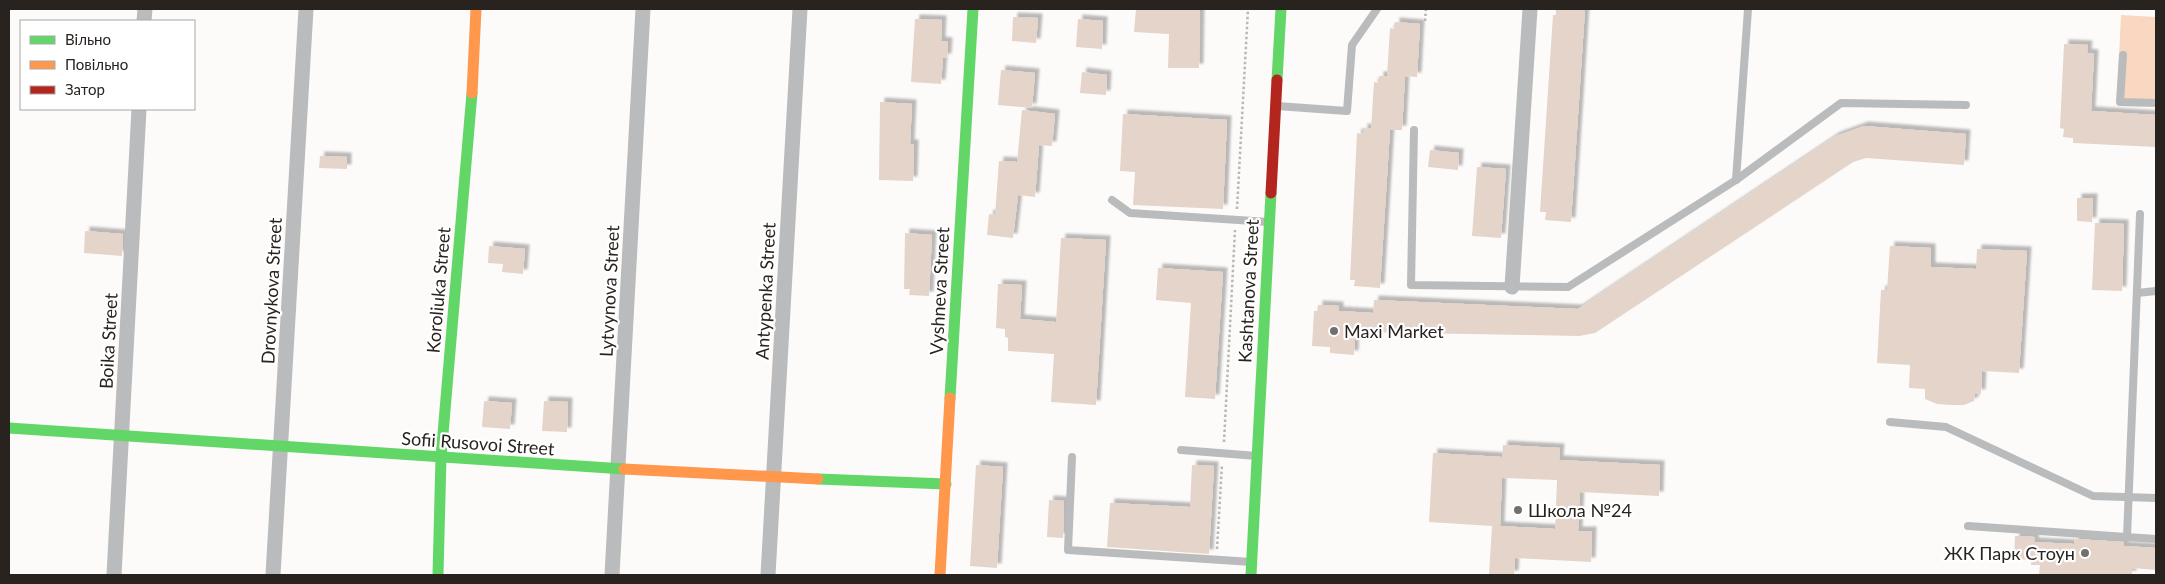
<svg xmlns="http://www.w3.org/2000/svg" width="2165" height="584" font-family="Lato,sans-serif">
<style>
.green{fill:#f9d7c0}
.building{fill:#e5d4c9;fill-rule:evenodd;filter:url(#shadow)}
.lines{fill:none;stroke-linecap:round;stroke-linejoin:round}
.path{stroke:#b6b7b7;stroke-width:2.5;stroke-dasharray:2.5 2.5;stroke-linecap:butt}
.lane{stroke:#b9bbbc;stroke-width:8}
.street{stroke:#b9bbbc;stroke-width:15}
.fast{stroke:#63d668;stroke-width:11}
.slow{stroke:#ff974d;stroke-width:11}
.jam{stroke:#b3261e;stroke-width:11}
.poi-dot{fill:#736f6c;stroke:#fff;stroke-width:2}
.labels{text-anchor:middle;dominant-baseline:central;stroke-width:4.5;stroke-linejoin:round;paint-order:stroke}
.street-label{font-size:18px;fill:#292320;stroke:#fff}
.poi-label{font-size:18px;fill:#292320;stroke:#fff;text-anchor:start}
</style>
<defs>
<filter id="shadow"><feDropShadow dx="4.5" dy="-4.5" stdDeviation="1" flood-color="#0004"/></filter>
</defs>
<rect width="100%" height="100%" fill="#fdfbf9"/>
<polygon class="green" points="2121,15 2156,17 2156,101 2117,99"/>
<g class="building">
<polygon points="1136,9 1200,9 1199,68 1168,68 1169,34 1134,32"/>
<polygon points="1556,9 1585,9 1571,222 1545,220 1546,212 1540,212 1553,15 1556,15"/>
<polygon points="1013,17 1038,18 1036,43 1012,41"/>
<polygon points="915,19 942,20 941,41 948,42 947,58 943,58 941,84 911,82"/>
<polygon points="1078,19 1103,21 1102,49 1076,47"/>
<polygon points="1395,22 1420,24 1417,77 1405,76 1402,130 1390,130 1380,288 1354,286 1355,280 1350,280 1357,133 1363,134 1363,128 1371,129 1374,82 1379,83 1379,76 1387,76 1390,28 1395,29"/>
<polygon points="2064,44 2088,45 2087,53 2094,54 2091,111 2156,115 2156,147 2073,143 2073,138 2063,137 2064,129 2060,128"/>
<polygon points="1001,70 1035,73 1032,108 998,105"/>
<polygon points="1082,72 1107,75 1106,95 1080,93"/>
<polygon points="880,102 912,104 910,144 914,144 913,181 879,180"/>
<polygon points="1022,110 1055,114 1052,146 1039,145 1035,197 1018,195 1013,238 987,235 989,214 995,215 999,161 1017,162"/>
<polygon points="1123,114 1227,120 1223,209 1133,205 1135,172 1120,171"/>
<polygon points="1864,126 1966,134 1964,165 1866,158 1853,162 1595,333 1579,336 1355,332 1354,355 1330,353 1330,347 1312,346 1314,311 1318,311 1318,305 1339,306 1339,311 1373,313 1374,300 1578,309 1836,136"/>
<polygon points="1430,150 1459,153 1458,170 1428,167"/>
<polygon points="320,156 347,157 347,169 319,168"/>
<polygon points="1477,167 1506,169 1501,238 1472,236"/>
<polygon points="2077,198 2093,198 2092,222 2077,221"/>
<polygon points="2095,223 2124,224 2122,291 2092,290"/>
<polygon points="85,231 123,234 122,256 84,253"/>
<polygon points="905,233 932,235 929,296 909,295 910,289 904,289"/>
<polygon points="1061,238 1106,240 1096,405 1051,402 1054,354 1008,351 1008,338 1005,337 1005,329 996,328 998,284 1022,285 1020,319 1056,322"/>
<polygon points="489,246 525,249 523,274 502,272 503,264 488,263"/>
<polygon points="1890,246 1931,248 1931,267 1976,269 1977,249 2027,251 2019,373 1982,371 1981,394 1975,393 1974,401 1964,405 1950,405 1937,404 1925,399 1925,389 1909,388 1910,365 1877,363 1881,290 1887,290"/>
<polygon points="1158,268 1223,272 1215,399 1185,397 1191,303 1156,300"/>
<polygon points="484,401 512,403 510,429 482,427"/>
<polygon points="544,401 568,402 567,432 542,431"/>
<path d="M1503,445L1560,448L1559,460L1660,465L1659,496L1580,492L1578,531H1592L1591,562L1515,558L1514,575H1489L1492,526L1429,522L1433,453L1502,457ZM1502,478L1557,480L1555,529L1500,526Z"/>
<polygon points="976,465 1003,467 997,568 970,566"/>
<polygon points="1192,465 1214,466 1209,554 1107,547 1110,503 1190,507"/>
<polygon points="1049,500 1064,501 1063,538 1047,537"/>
<polygon points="2015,536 2035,537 2034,542 2074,544 2075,539 2124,542 2124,546 2156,548 2156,570 2132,568 2132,575 2039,575 2040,565 2031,565 2031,560 2014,559"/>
</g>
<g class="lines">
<g class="path">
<polyline points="1425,21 1426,9"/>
<polyline points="1237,209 1248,9"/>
<polyline points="1224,442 1235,230"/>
<polyline points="1217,549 1222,465"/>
</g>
<g class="lane">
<polyline points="2123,55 2120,102 2156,103"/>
<polyline points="1277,106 1347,111 1352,45 1377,9"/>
<polyline points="1414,130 1411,285 1568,287 1736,180 1841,103 1966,105"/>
<polyline points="1736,180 1748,9"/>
<polyline points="1112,200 1130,213 1269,222"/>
<polyline points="2137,293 2156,291"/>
<polyline points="1890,422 1946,427 2093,496 2156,498"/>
<polyline points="1181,450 1257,456"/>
<polyline points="1072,457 1068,550 1252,562"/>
<polyline points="1968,526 2156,539"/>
<polyline points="2127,537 2140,214"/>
</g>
<g class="street">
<polyline points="144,21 145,9"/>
<polyline points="1512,287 1530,9"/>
<polyline points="114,575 139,109"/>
<polyline points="273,575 306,9"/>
<polyline points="612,575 643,9"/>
<polyline points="768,575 800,9"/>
</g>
<g class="fast">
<polyline points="1277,80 1281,9"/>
<polyline points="950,398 973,9"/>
<polyline points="9,428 624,469"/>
<polyline points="818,479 946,484"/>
<polyline points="438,575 441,457 472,93"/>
<polyline points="1251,575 1271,193"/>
</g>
<g class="slow">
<polyline points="472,93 476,9"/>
<polyline points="624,469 818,479"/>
<polyline points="940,575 950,398"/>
</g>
<polyline class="jam" points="1271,193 1277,80"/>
</g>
<g class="poi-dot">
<circle cx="1334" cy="331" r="5"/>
<circle cx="1518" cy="510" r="5"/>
<circle cx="2085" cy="553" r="5"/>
</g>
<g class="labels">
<g class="street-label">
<text transform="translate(438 290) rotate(-85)">Koroliuka Street</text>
<text transform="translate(271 291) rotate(-87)">Drovnykova Street</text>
<text transform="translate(609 291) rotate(-87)">Lytvynova Street</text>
<text transform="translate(765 291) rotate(-87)">Antypenka Street</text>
<text transform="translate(939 291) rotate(-87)">Vyshneva Street</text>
<text transform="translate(1248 291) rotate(-87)">Kashtanova Street</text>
<text transform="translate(108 341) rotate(-87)">Boika Street</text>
<text transform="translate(478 443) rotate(4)">Sofii Rusovoi Street</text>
</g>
<g class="poi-label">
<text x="1344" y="331">Maxi Market</text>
<text x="1528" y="510">Школа №24</text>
<text x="2075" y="553" text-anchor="end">ЖК Парк Стоун</text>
</g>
</g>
<rect width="2165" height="584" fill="none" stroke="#292320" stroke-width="20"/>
<rect x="20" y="20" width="175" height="90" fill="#ffffff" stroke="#a9a7a6"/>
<rect x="30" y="36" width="25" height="8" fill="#63d668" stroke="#a9a7a6"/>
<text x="65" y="45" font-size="15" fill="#292320">Вільно</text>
<rect x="30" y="61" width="25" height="8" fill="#ff974d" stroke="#a9a7a6"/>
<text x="65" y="70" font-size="15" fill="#292320">Повільно</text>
<rect x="30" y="86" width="25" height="8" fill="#b3261e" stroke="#a9a7a6"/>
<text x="65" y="95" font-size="15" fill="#292320">Затор</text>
</svg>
